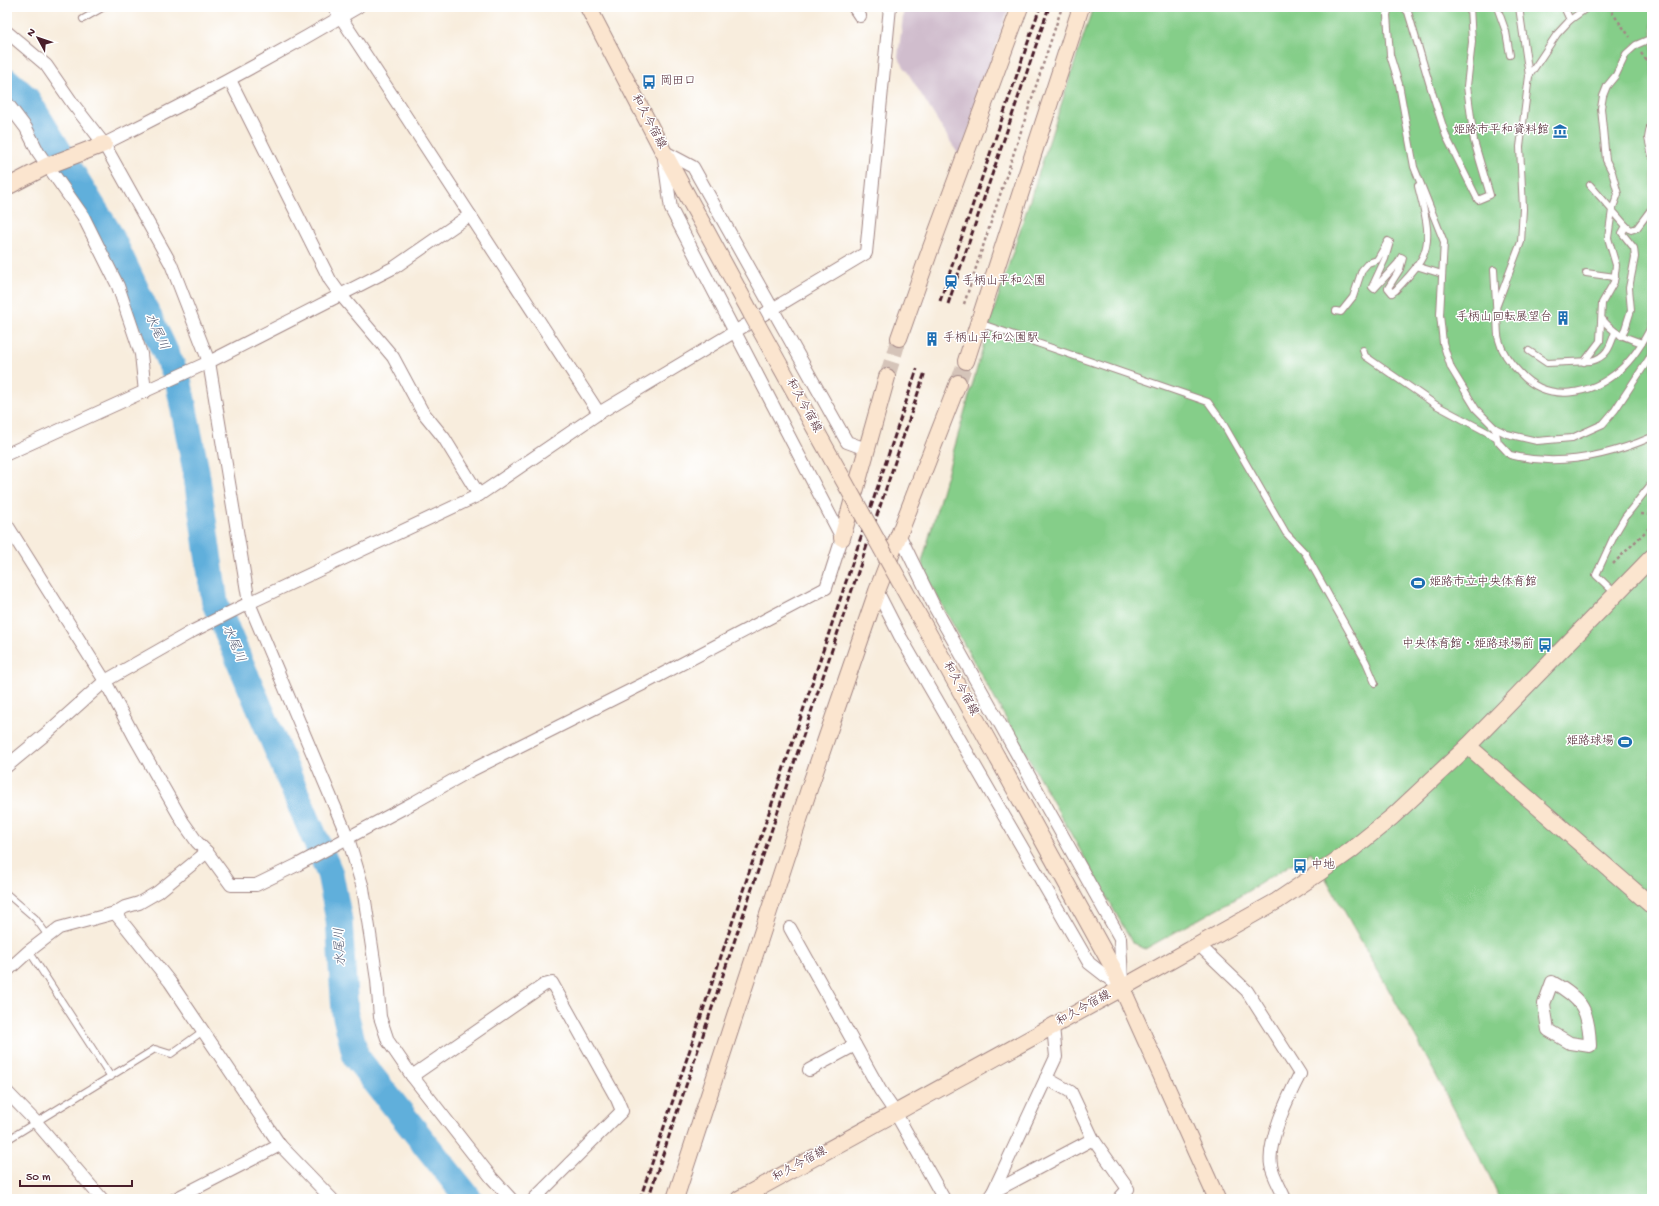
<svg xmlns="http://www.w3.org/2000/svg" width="1659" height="1206" font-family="'Gochi Hand','Klee One',sans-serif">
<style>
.industrial{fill:#d0bdcd}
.green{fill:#85ce89;stroke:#68765a}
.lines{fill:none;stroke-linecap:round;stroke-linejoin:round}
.river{stroke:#60afdb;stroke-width:27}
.secondary-tunnel{stroke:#d5c4b9;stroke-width:16;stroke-dasharray:16 8;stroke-linecap:butt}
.lane-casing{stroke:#a18684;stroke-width:8}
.street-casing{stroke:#a18684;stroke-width:14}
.secondary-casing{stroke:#a18684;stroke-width:18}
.path{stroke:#a18684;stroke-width:2.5;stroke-dasharray:3 3;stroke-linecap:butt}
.lane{stroke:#fff;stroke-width:6}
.street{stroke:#fff;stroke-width:12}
.secondary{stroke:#fbe5cf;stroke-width:16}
.rail{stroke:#4a1f2b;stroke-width:3;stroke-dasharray:6 3;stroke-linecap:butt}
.secondary-bridge-casing{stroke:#a18684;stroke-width:18;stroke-linecap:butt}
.secondary-bridge{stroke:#fbe5cf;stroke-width:16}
.labels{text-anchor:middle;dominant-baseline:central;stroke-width:3;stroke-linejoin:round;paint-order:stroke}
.poi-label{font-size:12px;fill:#4a1f2b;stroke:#fff;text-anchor:start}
.street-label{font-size:12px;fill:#4a1f2b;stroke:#fff}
.water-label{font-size:13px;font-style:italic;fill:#535971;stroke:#fff}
</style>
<rect width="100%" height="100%" fill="#fff"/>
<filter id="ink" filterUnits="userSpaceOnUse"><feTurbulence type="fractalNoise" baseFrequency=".025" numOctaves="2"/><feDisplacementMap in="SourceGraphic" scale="8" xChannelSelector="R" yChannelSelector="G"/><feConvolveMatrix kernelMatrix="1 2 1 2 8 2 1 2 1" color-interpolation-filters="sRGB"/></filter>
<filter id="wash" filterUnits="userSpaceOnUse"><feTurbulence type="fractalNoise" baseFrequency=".012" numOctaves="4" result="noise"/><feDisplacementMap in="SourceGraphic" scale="16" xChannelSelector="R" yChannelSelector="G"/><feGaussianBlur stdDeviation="0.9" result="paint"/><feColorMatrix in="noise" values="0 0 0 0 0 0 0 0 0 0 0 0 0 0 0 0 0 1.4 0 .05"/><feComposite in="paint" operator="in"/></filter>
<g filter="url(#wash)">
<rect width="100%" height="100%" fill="#f8eddd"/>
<polygon class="industrial" points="922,7 1009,7 960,157 898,57 904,9 917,11"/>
<polygon class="green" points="1093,7 1652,7 1652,1199 1500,1199 1489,1175 1421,1047 1311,852 1235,899 1145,949 1132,942 925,575 922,562 991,319"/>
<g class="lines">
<polyline class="river" points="7,81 26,98 110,235 178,379 196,471 215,603 330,874 339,920 345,1013 356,1057 469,1199"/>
</g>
</g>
<g filter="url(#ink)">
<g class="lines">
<g class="secondary-tunnel">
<polyline points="887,377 899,338"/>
<polyline points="958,383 966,361"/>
</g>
<defs>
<g id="lane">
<polyline points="1389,7 1387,15 1390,55 1399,84 1414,167 1444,242 1440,315 1443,343 1451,368 1476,409 1495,428 1507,434 1537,441 1572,438 1603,424 1615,410 1652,354"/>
<polyline points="1403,7 1408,12 1431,89 1446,136 1478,200 1490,195 1474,141 1467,86 1472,42 1470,7"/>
<polyline points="1497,7 1506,32 1510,55"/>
<polyline points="1519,7 1529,76"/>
<polyline points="1564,7 1570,20"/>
<polyline points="83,19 104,7"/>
<polyline points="1652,116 1648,138 1652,156"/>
<polyline points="1590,185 1626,226 1631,230 1637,228 1652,208"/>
<polyline points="1416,266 1442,274"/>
<path d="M1494,270C1495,286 1496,303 1497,319C1498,326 1497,334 1499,340C1502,353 1511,364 1520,373C1548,404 1591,395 1620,370C1634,358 1644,341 1652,325"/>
<polyline points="1586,273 1615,277"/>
<polyline points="1497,305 1521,242 1523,209 1520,147 1529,76 1557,34 1570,20 1588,7"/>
<path d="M1336,311L1341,312L1353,297L1362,270L1368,263L1377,260L1388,241L1390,242L1385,259L1372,287L1374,289L1398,263L1401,257L1403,258L1400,269L1388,288L1392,293L1396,290C1405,280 1417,269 1423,256C1433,234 1423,208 1418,186"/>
<path d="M1602,319C1616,335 1622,336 1642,343"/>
<polyline points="979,323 1208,402 1221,420 1286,533 1305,553 1366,662 1375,683"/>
<polyline points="1621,336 1625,329 1631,310 1629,288 1635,257 1634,248 1622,233 1626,226"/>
<polyline points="1363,350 1365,356 1436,405 1496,437"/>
<path d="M1529,351L1547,363L1591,361C1607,357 1610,347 1615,332"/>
<polyline points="1584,362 1600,341 1602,303 1614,282 1616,265 1608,238 1612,210 1618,194 1612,172 1606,160 1601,108 1603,96 1607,86 1616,75 1626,54 1636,45 1652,38"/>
<path d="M1495,428L1498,442L1510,455C1557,467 1608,456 1652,437"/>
<polyline points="1616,594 1596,575 1615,534 1625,517 1652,483"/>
<polyline points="7,894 35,918 48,936"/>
<polyline points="29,951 111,1077"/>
<polyline points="7,1140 155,1049 171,1054 203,1031"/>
</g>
<g id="street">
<polyline points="334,7 403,112 599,413"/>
<polyline points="854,7 860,16"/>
<polyline points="7,32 46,65 73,104 104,144 171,264 209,362 249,603 348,838 363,888 377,980 380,1017 388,1041 412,1076 491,1177 511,1199"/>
<polyline points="230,80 330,280 340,294 393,357 422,411 444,438 479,495"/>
<polyline points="7,103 26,128 38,152 83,216 118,286 141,354 145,392"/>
<path d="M104,144C191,101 275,56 358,7"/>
<polyline points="663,151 693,167 847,442 866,449"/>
<polyline points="7,454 209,362 395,267 470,215"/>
<polyline points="7,525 105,681 134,736 183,822 197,842 207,852 231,885 256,885 297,865 413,803 466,773 649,681 826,588 842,538 671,209 664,159"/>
<polyline points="899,534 934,606 1120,938 1122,982"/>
<polyline points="877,591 900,636 1089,963 1121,988"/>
<polyline points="7,766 47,733 105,681 193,631 249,603 479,495 599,413 866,253 890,7"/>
<polyline points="115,913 170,982 280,1145 332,1199"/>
<polyline points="790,928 880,1090 895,1112 944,1199"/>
<path d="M1199,945L1247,991L1300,1074C1289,1095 1267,1141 1271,1165C1272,1174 1281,1189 1285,1199"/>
<polyline points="7,971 29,951 59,928 115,913 125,907 139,903 158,892 207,852"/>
<path d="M1552,982C1583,999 1589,1011 1590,1046L1570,1043L1548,1030L1544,1004Z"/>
<polyline points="809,1070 855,1045"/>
<polyline points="412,1076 544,985 552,983 617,1099 622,1111 534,1199"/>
<polyline points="1046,1078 1071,1092 1093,1139"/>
<polyline points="7,1092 36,1122 102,1199"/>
<polyline points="993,1192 1056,1057 1053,1026"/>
<polyline points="175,1199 280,1145"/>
<polyline points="988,1199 993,1192 1093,1139 1128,1189 1119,1199"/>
</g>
<g id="secondary">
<polyline points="588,7 663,151 752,315"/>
<polyline points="7,187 47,166 104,144"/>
<polyline points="899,338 929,253 1020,7"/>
<polyline points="966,361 1081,7"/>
<polyline points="842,538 887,377"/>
<polyline points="1468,746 1652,906"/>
<polyline points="997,757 1113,968 1217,1199"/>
<polyline points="675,1199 810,786 877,591 958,383"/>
<polyline points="739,1199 1122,988 1277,901 1320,872 1350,851 1392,817 1468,746 1652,557"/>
</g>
</defs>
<use href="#lane" class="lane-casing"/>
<use href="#street" class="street-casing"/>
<use href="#secondary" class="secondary-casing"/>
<g class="path">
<polyline points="1608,7 1630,37"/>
<polyline points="1641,53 1652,68"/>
<polyline points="964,304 1062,7"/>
<polyline points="1641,514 1652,515"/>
<polyline points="1613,564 1652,525"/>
</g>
<use href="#lane" class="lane"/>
<use href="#street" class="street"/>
<use href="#secondary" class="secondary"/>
<g class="rail">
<polyline points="940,301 1040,7"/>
<polyline points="948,304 1049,7"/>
<polyline points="640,1199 917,369"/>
<polyline points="648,1199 925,372"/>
</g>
<defs>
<polyline id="secondary-bridge" points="752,315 997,757"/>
</defs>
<use href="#secondary-bridge" class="secondary-bridge-casing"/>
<use href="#secondary-bridge" class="secondary-bridge"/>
</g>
</g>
<defs>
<symbol id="bus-bare" viewBox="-9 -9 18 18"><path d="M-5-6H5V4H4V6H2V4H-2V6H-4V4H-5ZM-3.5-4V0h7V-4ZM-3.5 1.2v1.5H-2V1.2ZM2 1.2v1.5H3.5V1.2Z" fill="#1f6fb2" stroke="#fff" stroke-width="2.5" paint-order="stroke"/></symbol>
<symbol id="museum-bare" viewBox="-9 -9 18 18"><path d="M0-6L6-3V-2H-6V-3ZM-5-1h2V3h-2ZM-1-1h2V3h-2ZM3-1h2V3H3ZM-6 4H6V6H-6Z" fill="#1f6fb2" stroke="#fff" stroke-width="2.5" paint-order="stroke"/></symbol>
<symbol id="station-bare" viewBox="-9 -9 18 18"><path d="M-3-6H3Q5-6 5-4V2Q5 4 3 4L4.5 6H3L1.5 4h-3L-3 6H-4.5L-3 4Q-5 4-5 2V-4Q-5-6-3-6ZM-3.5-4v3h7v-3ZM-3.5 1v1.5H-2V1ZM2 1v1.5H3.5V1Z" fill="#1f6fb2" stroke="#fff" stroke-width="2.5" paint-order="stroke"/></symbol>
<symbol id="building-bare" viewBox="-9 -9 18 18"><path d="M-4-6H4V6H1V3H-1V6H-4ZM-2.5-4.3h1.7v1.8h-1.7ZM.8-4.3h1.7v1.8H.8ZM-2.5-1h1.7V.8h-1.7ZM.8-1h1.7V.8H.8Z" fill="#1f6fb2" stroke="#fff" stroke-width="2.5" paint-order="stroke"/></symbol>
<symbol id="stadium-bare" viewBox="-9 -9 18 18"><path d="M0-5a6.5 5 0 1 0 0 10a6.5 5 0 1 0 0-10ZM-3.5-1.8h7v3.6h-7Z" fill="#1f6fb2" stroke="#fff" stroke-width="2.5" paint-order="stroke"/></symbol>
</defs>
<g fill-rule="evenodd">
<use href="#bus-bare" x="639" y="72" width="20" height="20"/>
<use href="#museum-bare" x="1550" y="121" width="20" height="20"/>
<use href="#station-bare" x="941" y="272" width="20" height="20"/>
<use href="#building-bare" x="1553" y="308" width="20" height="20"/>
<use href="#building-bare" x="922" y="329" width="20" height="20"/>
<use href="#stadium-bare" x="1408" y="573" width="20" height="20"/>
<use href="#bus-bare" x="1535" y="635" width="20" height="20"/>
<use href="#stadium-bare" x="1615" y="732" width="20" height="20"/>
<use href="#bus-bare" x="1290" y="856" width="20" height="20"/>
</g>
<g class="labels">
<g class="poi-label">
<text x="660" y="82">岡田口</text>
<text x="1549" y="131" text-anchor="end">姫路市平和資料館</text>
<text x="962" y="282">手柄山平和公園</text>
<text x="1552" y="318" text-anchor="end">手柄山回転展望台</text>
<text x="943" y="339">手柄山平和公園駅</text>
<text x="1429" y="583">姫路市立中央体育館</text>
<text x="1534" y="645" text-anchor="end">中央体育館・姫路球場前</text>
<text x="1614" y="742" text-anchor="end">姫路球場</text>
<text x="1311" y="866">中地</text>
</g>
<g class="street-label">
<text transform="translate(648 122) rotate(62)">和久今宿線</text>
<text transform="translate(803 406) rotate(61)">和久今宿線</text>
<text transform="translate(960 689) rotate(61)">和久今宿線</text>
<text transform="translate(1084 1009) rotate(-29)">和久今宿線</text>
<text transform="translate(800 1165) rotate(-29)">和久今宿線</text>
</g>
<g class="water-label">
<text transform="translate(156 332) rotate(65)">水尾川</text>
<text transform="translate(233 644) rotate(67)">水尾川</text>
<text transform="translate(341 947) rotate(-93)">水尾川</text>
</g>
</g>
<rect width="1659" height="1206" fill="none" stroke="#fff" stroke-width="24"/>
<g transform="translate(38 38) rotate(310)" stroke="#ffffff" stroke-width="3" paint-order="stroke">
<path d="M0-3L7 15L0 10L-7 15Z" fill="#4a1f2b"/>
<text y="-6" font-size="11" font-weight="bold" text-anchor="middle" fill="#4a1f2b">N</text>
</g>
<path d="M20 1180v6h112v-6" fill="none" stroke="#4a1f2b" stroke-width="2"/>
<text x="26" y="1180" font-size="12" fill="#4a1f2b" stroke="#ffffff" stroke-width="3" paint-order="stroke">50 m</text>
</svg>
